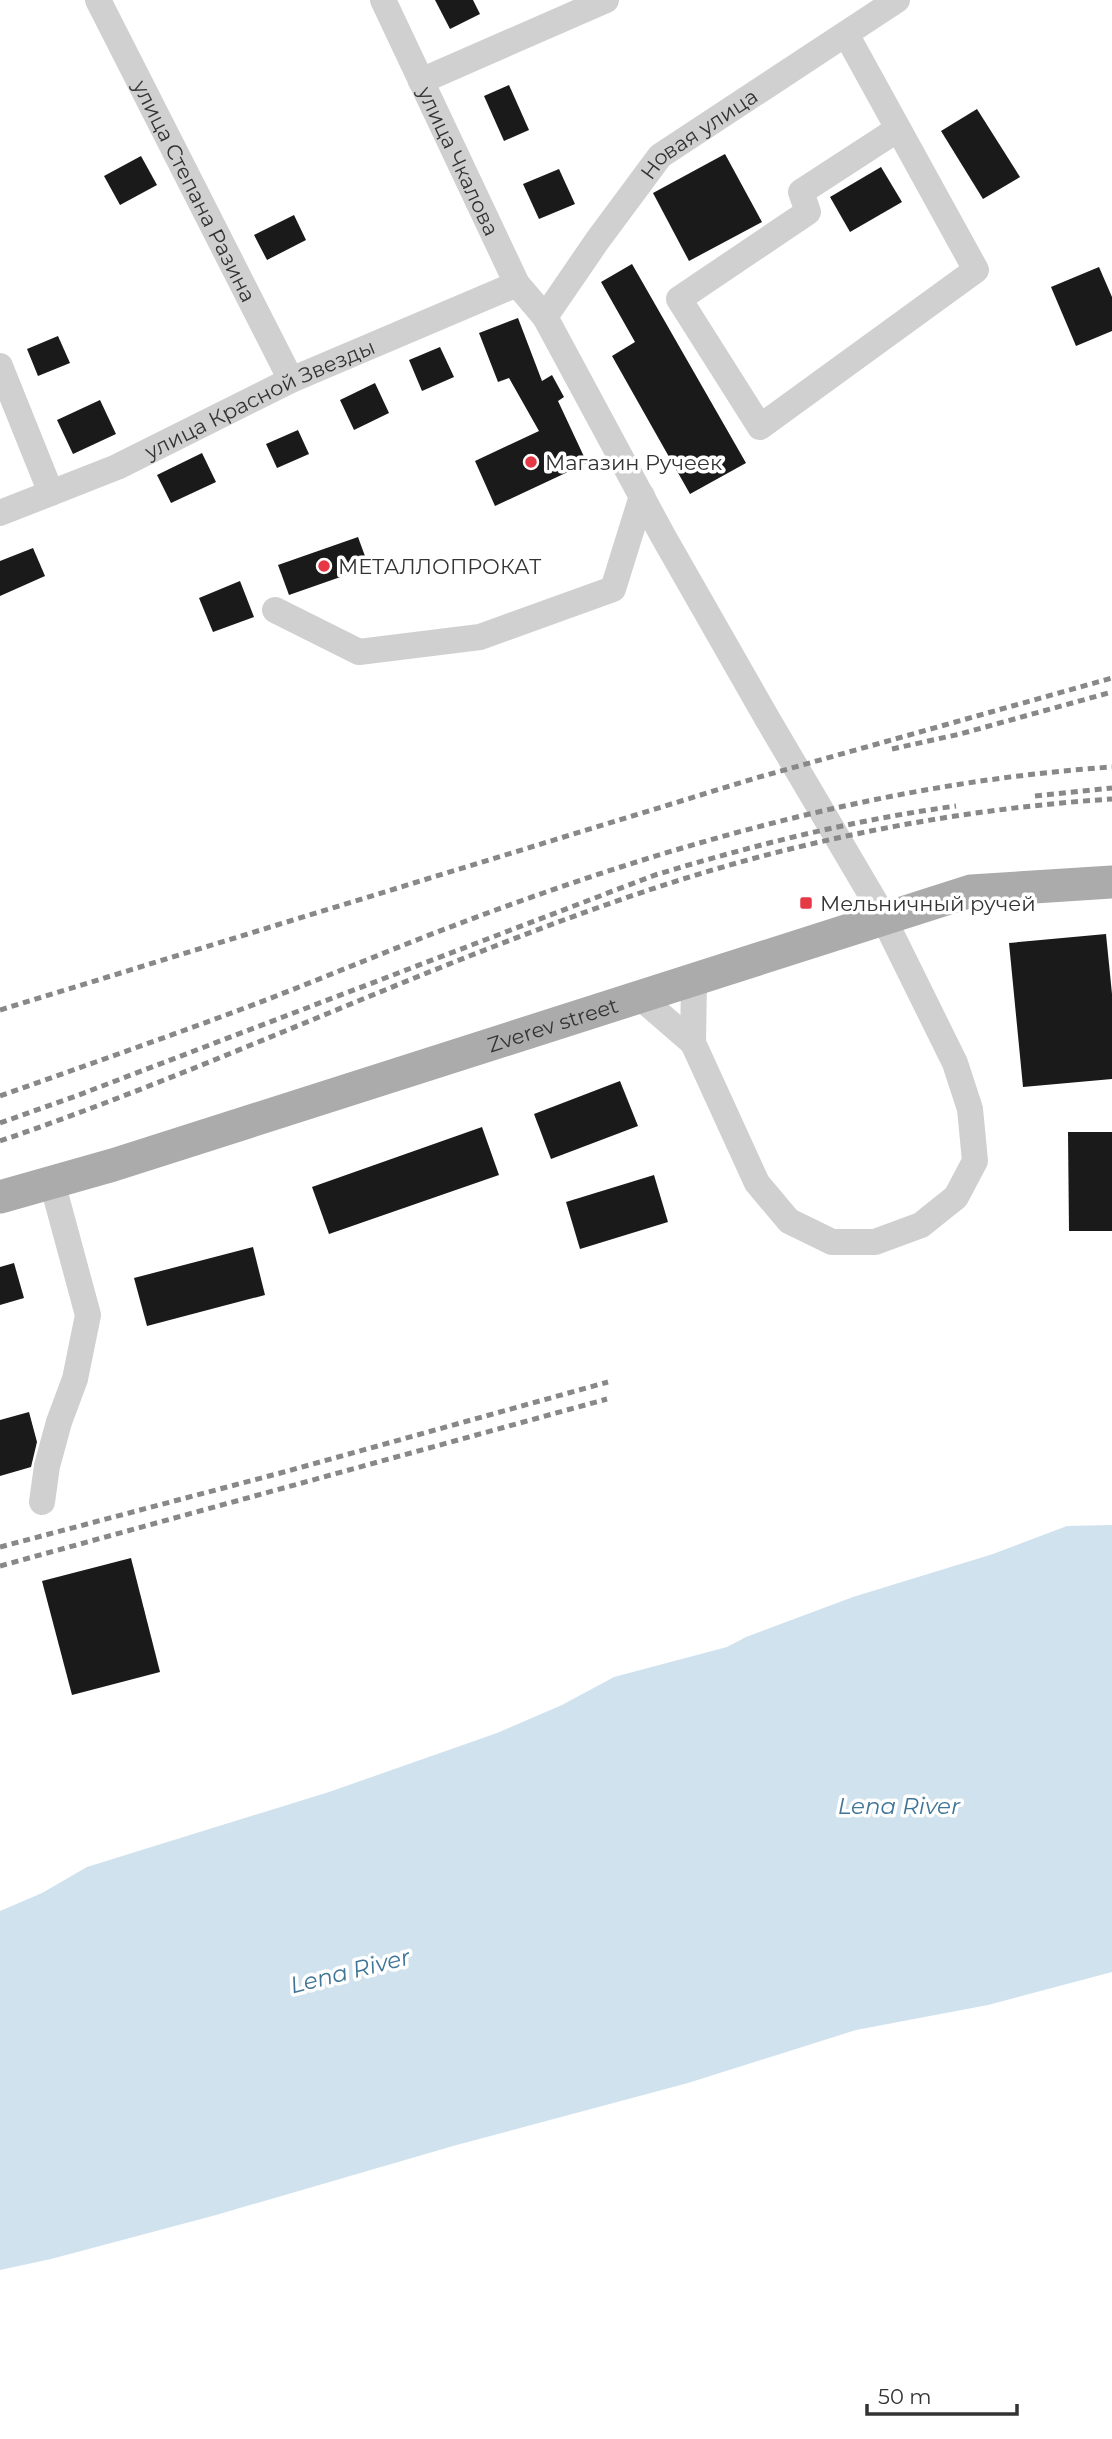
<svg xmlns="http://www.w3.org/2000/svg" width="1112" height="2439" font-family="Montserrat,sans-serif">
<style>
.water{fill:#cfe2ee}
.building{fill:#1a1a1a}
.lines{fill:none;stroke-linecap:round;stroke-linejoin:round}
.minor{stroke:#d0d0d0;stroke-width:26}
.major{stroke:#ababab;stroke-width:33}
.rail{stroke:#888;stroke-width:5;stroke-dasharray:7 5;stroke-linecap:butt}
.poi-dot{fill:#e63946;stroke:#fff;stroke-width:2.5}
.labels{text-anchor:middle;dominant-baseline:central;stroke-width:7;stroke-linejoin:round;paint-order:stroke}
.street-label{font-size:21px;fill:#333;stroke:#fff}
.poi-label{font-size:21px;fill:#333;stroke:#fff;text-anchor:start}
.water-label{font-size:23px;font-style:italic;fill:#3f7597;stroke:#fff}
</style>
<rect width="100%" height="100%" fill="#fff"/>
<polygon class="water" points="1112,1525 1112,1972 988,2005 856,2030 688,2083 453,2146 216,2215 51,2259 0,2270 0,1911 42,1893 87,1867 329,1792 497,1733 562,1705 614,1677 727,1647 746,1637 853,1597 993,1554 1067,1526"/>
<g class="building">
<polygon points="435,0 473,0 480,14 450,29"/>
<polygon points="509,85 529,130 504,141 484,96"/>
<polygon points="977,109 1020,177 983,199 941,131"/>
<polygon points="725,154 762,222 689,261 653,193"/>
<polygon points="141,156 157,185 120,205 104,176"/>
<polygon points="881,167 902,202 850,232 830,197"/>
<polygon points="559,169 575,204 539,219 523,184"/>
<polygon points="294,215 306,240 267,260 254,235"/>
<polygon points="632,264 746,463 690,494 612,356 635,342 601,282"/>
<polygon points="1099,267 1112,297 1112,331 1076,346 1051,287"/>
<polygon points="518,318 542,381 552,375 564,397 558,401 587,463 495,506 475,461 539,431 509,378 498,382 479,333"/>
<polygon points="58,336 70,363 38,376 27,349"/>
<polygon points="440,347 454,377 422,391 409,360"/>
<polygon points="375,383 389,413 354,430 340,400"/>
<polygon points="100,400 116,434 73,454 57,420"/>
<polygon points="298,430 309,454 277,468 266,444"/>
<polygon points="202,453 216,482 171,503 157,475"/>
<polygon points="358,537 369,567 289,595 278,565"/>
<polygon points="33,548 45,576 0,596 0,561"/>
<polygon points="240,581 254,617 213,632 199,598"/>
<polygon points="1106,934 1112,994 1112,1079 1023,1087 1009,943"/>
<polygon points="620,1081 638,1126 551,1159 534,1114"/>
<polygon points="482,1127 499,1175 329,1234 312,1187"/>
<polygon points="1068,1132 1112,1132 1112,1231 1069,1231"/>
<polygon points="654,1175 668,1222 580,1249 566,1202"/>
<polygon points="253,1247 265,1295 147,1326 134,1278"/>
<polygon points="14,1263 24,1298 0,1305 0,1267"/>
<polygon points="29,1412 37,1442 31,1467 0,1476 0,1420"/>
<polygon points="131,1558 160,1672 72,1695 42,1581"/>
</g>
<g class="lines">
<g class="minor">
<path id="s1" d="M98,0L291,380"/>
<path id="s2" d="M383,0L517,284L545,317L663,536L768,720L877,905L955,1063L970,1109L975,1161L956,1197L921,1225L875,1242H832L789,1221L757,1183L693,1043L694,981"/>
<polyline points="846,34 976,270 760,427 679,299 808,212 801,192 898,129"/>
<polyline points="421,81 606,0"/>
<path id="s3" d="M545,317L597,241L660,156L897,0"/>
<polyline points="0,366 51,493"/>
<path id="s4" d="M0,513L117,467L291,380L517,284"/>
<polyline points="275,610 359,652 480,637 613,589 642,496"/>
<polyline points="641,998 693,1043"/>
<polyline points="42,1502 47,1466 59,1422 75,1379 88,1315 52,1182"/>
</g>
<path class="major" id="s5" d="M0,1197L113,1165L971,891L1112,882"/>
<g class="rail">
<polyline points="892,749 960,734 1112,692"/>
<polyline points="1035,796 1112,788"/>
<polyline points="0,1010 756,778 1112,678"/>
<path d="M0,1096C81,1067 162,1039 242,1009C317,981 391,949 466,921C674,843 889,782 1112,767"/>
<path d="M0,1123L76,1096L655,875C754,845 853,820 956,806"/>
<path d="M0,1141C222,1065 434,961 658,887C804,839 958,809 1112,799"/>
<polyline points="0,1547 284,1472 608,1382"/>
<polyline points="0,1566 607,1399"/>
</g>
</g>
<g class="poi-dot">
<circle cx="531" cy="462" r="7"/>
<circle cx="324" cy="566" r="7"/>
<rect x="799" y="896" width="14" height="14" rx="3.5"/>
</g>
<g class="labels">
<g class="street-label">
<text stroke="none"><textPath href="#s3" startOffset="242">Новая улица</textPath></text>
<text stroke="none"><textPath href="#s2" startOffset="178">улица Чкалова</textPath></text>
<text stroke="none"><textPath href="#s1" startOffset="214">улица Степана Разина</textPath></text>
<text stroke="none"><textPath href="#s4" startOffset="284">улица Красной Звезды</textPath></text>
<text stroke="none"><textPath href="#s5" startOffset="579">Zverev street</textPath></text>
</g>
<g class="poi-label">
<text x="545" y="462">Магазин Ручеек</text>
<text x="338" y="566">МЕТАЛЛОПРОКАТ</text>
<text x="820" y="903">Мельничный ручей</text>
</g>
<g class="water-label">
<text x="899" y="1806">Lena River</text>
<text transform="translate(350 1971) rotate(-14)">Lena River</text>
</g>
</g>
<path d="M867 2404v10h150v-10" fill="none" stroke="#333333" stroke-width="3.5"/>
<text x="878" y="2404" font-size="21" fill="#333333" stroke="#ffffff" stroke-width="5" paint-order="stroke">50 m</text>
</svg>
